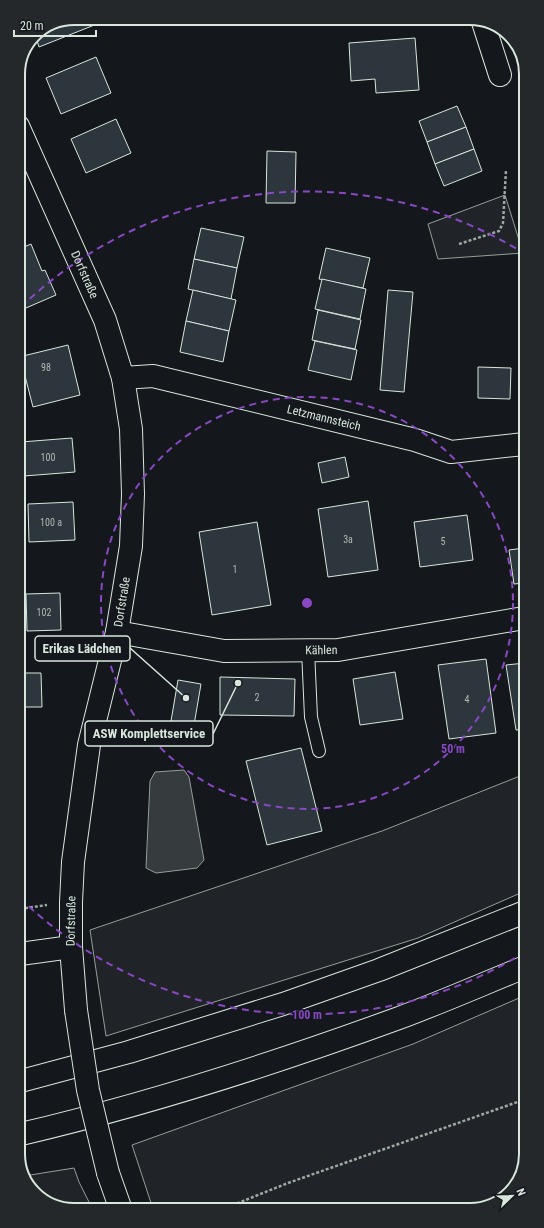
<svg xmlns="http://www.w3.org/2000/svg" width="544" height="1228" font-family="'Roboto Condensed',sans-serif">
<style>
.green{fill:#202428;stroke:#939e99}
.water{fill:#363b3e;stroke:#939e99}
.building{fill:#2c363c;stroke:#d8e6dc}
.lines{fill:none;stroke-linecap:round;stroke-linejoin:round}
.lane-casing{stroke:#d8e6dc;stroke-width:14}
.street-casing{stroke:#d8e6dc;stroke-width:24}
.highway-casing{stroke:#d8e6dc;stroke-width:24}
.path{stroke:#9da8a2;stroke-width:2.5;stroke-dasharray:3 2;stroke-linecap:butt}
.lane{stroke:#14181c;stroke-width:12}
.street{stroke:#14181c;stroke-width:22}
.highway{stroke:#14181c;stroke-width:22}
.street-bridge-casing{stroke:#d8e6dc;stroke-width:24;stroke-linecap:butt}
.street-bridge{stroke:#14181c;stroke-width:22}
.ring{fill:none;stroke:#8948c3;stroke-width:2;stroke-dasharray:7 5}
.labels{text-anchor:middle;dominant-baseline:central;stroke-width:3;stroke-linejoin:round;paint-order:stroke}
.number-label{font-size:10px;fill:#adbab4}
.street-label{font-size:12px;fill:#d8e6dc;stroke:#14181c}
.rim{fill:none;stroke:#d8e6dc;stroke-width:2}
.centre{fill:#8948c3;stroke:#14181c;stroke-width:2}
.ring-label{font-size:12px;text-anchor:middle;font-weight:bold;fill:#8948c3;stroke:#14181c;stroke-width:3;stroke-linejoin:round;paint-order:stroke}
.leader{fill:none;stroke:#d8e6dc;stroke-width:1.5}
.callout-dot{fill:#d8e6dc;stroke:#14181c;stroke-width:1.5}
.callout{fill:#14181c;stroke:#d8e6dc;stroke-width:1.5}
.callout-label{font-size:13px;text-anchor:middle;font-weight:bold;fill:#d8e6dc}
</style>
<rect width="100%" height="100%" fill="#14181c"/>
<g class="green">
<polygon points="505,195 523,253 438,259 428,224"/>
<polygon points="525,774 525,891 418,938 106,1036 90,930 382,831"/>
<polygon points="526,995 526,1154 514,1188 488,1207 309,1208 290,1206 285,1208 153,1209 132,1145 413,1044"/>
<polygon points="74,1168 79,1182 93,1210 70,1210 40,1198 24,1176"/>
</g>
<polygon class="water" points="184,770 189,777 204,860 197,868 156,873 146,868 150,781 155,772"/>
<g class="building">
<polygon points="74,18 100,18 102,22 39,47 35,34"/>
<polygon points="415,38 419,90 376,93 375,79 351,81 349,43"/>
<polygon points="96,57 111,93 61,114 46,78"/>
<polygon points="457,106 466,127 427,142 419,121"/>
<polygon points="116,119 131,153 86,173 71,139"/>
<polygon points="466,127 474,149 435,164 427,142"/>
<polygon points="474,149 482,171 444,186 435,164"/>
<polygon points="267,151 296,152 295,203 266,203"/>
<polygon points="201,228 244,237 237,268 194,259"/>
<polygon points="31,244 42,271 45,270 56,295 19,311 19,249"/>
<polygon points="326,248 370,258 363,288 319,279"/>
<polygon points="194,259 237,268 231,299 188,289"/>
<polygon points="322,279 366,289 360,319 315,309"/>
<polygon points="193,290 236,300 229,331 186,321"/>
<polygon points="388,290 413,292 404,392 380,390"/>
<polygon points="318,310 361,320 355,349 312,340"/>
<polygon points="186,321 229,331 223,362 180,352"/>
<polygon points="315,341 357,350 351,380 308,370"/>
<polygon points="68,345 80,395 33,407 25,376 19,378 19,357"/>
<polygon points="478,367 511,368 510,399 478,398"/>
<polygon points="72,438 75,472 24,476 21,442"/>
<polygon points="345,457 349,477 322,483 318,463"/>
<polygon points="368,501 378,570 328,577 318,509"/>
<polygon points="73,502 75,540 29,542 28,504"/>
<polygon points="467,515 473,560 420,567 414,522"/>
<polygon points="257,522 271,605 212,615 199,532"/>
<polygon points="524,548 524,583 514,584 509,550"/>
<polygon points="60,593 61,630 27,631 26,594"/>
<polygon points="486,659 496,733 449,739 438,665"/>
<polygon points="525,663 525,729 516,730 506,665"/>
<polygon points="395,672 403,719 360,725 353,679"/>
<polygon points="20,673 41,673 42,707 20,707"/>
<polygon points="220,677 295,679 294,716 220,715"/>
<polygon points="178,680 201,684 194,725 171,721"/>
<polygon points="301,748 322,831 267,845 246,761"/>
</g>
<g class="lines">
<defs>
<polyline id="lane" points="308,650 311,717 319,751"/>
<g id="street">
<polyline points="483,22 500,75"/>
<path id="s1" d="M18,126L105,320L123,378L131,429L133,494L131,546L117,632L89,745L73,862L71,902V947L76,1010"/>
<path id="s2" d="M123,378L153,376L415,440L451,452L524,444"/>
<path id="s3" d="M117,632L224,651L338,650L524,618"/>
<polyline points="20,954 71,947"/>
<polyline points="108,1173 121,1210"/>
</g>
<g id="highway">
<polyline points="21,1081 129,1052 283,1004 379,970 525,912"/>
<path d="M21,1134C149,1104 276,1063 399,1018C442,1002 483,984 525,967"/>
</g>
</defs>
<use href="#lane" class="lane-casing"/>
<use href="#street" class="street-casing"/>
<use href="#highway" class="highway-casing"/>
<g class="path">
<polyline points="459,244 499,231 503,223 506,170"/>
<polyline points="20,909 47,905"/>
<polyline points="223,1209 288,1183 526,1099"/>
</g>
<use href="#lane" class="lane"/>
<use href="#street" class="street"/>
<use href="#highway" class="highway"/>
<defs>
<polyline id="street-bridge" points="76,1010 88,1090 108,1173"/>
</defs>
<use href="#street-bridge" class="street-bridge-casing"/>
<use href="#street-bridge" class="street-bridge"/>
</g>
<g class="ring">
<circle cx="307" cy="603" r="206"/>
<path d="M525 952A412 412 0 0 1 21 899M21 307A412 412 0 0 1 522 252"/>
</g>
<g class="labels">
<g class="number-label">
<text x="46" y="367">98</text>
<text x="48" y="457">100</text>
<text x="51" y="522">100 a</text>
<text x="348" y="539">3a</text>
<text x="443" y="541">5</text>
<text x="235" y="569">1</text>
<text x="44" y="612">102</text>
<text x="257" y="697">2</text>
<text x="467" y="699">4</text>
</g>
<g class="street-label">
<text stroke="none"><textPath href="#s1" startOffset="163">Dorfstraße</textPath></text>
<text stroke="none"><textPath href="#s2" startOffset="206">Letzmannsteich</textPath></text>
<text transform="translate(122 602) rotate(-81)">Dorfstraße</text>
<text stroke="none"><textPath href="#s3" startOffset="206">Kählen</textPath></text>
<text transform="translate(71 921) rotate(-89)">Dorfstraße</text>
</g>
</g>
<path d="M0 0H544V1228H0ZM74 25H470A49 49 0 0 1 519 74V1154A49 49 0 0 1 470 1203H74A49 49 0 0 1 25 1154V74A49 49 0 0 1 74 25Z" fill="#24282b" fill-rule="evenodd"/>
<path class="rim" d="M74 25H470A49 49 0 0 1 519 74V1154A49 49 0 0 1 470 1203H74A49 49 0 0 1 25 1154V74A49 49 0 0 1 74 25Z"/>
<circle cx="307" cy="603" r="6" class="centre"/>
<g class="ring-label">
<text x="453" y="753">50 m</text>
<text x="307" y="1019">100 m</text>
</g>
<path class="leader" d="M186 698L130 648M238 683L213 734"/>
<g class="callout-dot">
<circle cx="186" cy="698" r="4"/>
<circle cx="238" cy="683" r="4"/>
</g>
<g class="callout">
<rect x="35" y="636" width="95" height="25" rx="4"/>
<rect x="85" y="721" width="128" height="25" rx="4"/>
</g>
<g class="callout-label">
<text x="82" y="653">Erikas Lädchen</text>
<text x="149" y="738">ASW Komplettservice</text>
</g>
<g transform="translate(512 1196) rotate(67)" stroke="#14181c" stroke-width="3" paint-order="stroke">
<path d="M0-3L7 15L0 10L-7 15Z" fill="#d8e6dc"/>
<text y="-6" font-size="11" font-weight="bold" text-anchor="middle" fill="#d8e6dc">N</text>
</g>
<path d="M14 30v6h82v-6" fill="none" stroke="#d8e6dc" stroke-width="2"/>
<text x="20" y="30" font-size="12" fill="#d8e6dc" stroke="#14181c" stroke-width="3" paint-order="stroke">20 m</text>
</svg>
